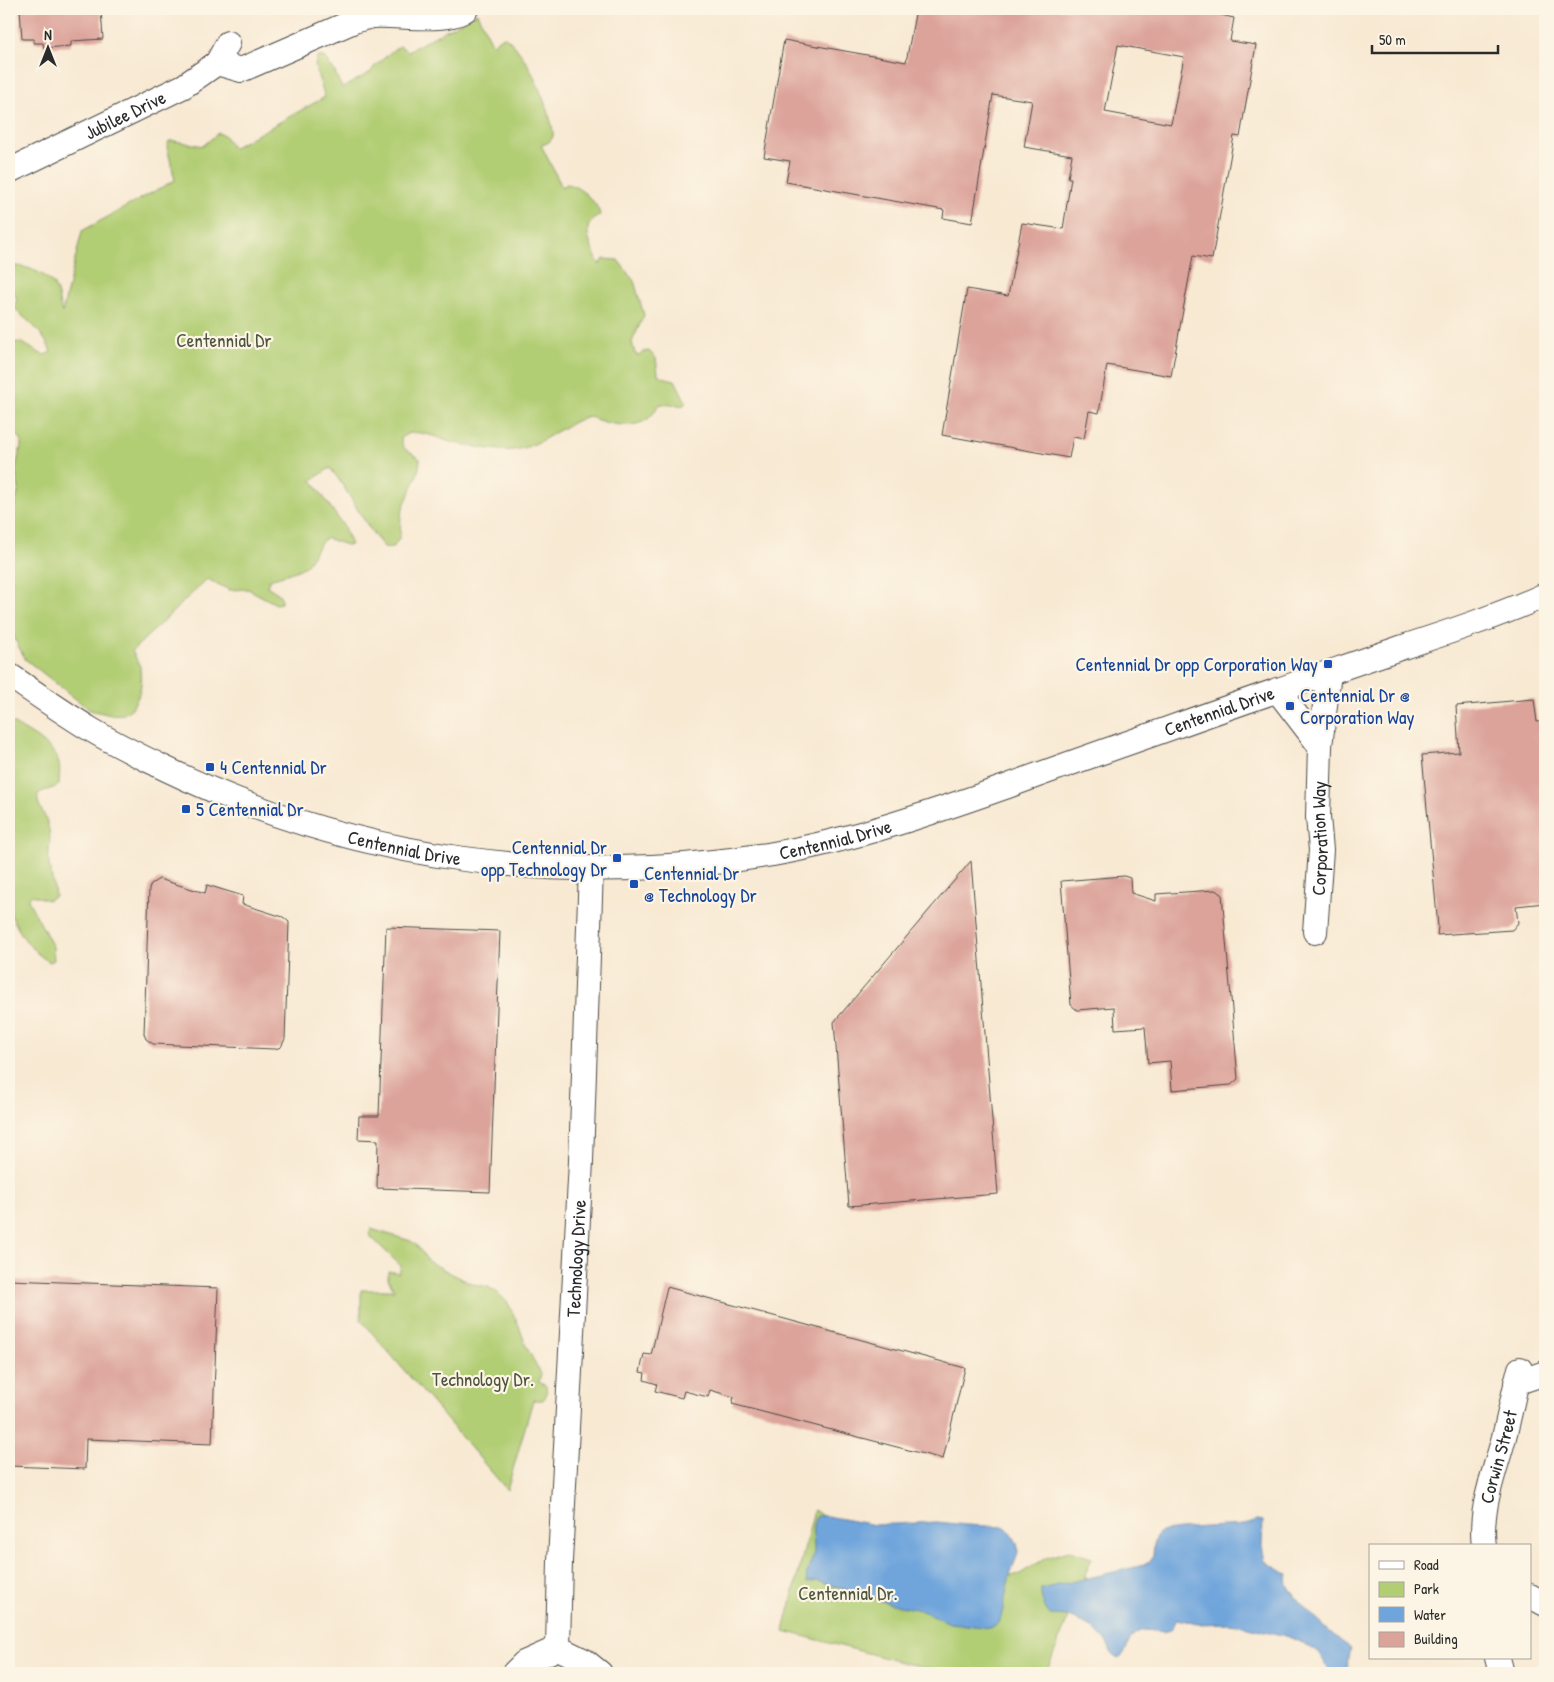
<svg xmlns="http://www.w3.org/2000/svg" width="1554" height="1682" font-family="'Patrick Hand',sans-serif">
<style>
.green{fill:#b2ce75;stroke:#6e7c50}
.water{fill:#6fa5dc;stroke:#4d6884}
.building{fill:#dca39a;fill-rule:evenodd}
.lines{fill:none;stroke-linecap:round;stroke-linejoin:round}
.minor-casing{stroke:#4a4844;stroke-width:26}
.minor{stroke:#fff;stroke-width:24}
.transit-dot{fill:#1a4fb4;stroke:#fcf5e5;stroke-width:2}
.labels{text-anchor:middle;dominant-baseline:central;stroke-width:4.5;stroke-linejoin:round;paint-order:stroke}
.street-label{font-size:19px;fill:#2b2b2b;stroke:#fcf5e5}
.park-label{font-size:19px;fill:#4d543e;stroke:#fcf5e5}
.transit-label{font-size:19px;fill:#164399;stroke:#fcf5e5;text-anchor:start}
</style>
<rect width="100%" height="100%" fill="#fcf5e5"/>
<filter id="ink" filterUnits="userSpaceOnUse"><feTurbulence type="fractalNoise" baseFrequency=".02" numOctaves="2"/><feDisplacementMap in="SourceGraphic" scale="10" xChannelSelector="R" yChannelSelector="G"/><feConvolveMatrix kernelMatrix="1 2 1 2 8 2 1 2 1" color-interpolation-filters="sRGB"/></filter>
<filter id="wash" filterUnits="userSpaceOnUse"><feTurbulence type="fractalNoise" baseFrequency=".0096" numOctaves="4" result="noise"/><feDisplacementMap in="SourceGraphic" scale="20" xChannelSelector="R" yChannelSelector="G"/><feGaussianBlur stdDeviation="1.12" result="paint"/><feColorMatrix in="noise" values="0 0 0 0 0 0 0 0 0 0 0 0 0 0 0 0 0 1.4 0 .05"/><feComposite in="paint" operator="in"/></filter>
<g filter="url(#wash)">
<rect width="100%" height="100%" fill="#f8e9d3"/>
<g class="green">
<path d="M477,13L493,45L498,39L505,37C513,42 519,52 525,60C533,71 555,124 553,136C551,142 546,144 541,145L562,187L567,184C579,186 598,202 600,215C597,217 593,220 590,223C583,233 595,256 600,265L604,259L618,260L634,281L644,315L632,342L635,354L639,355L643,352L649,351L656,358L658,374L662,377L675,380L686,402L684,405C676,407 670,401 659,405C656,408 655,412 652,415C638,432 605,424 588,416C558,426 535,454 500,450C486,449 472,446 459,444C444,442 412,423 401,439C403,453 410,450 420,459C420,477 406,496 401,515C400,524 402,535 397,542C394,548 390,548 384,547C363,524 350,492 330,468L312,480L344,527L351,545H346L326,538C317,545 314,555 307,564C302,571 278,576 270,579L267,586L279,594L282,599L281,603L276,604L248,589L230,590L207,579L132,651L140,666L141,686L138,697L132,708L124,714L111,715L90,710L25,659L9,628V520H11L19,488L15,470L21,447V439L9,430V344C24,337 31,352 45,355L51,352C47,340 36,327 26,319C21,315 18,312 14,307L17,299L9,282V268C19,261 49,275 54,285C59,294 59,304 62,313L82,231L175,180L167,147L169,141H175L203,146L218,133L224,135L233,148L325,97L315,67L317,57H324L334,70L342,88L371,72L374,67L392,51L400,46L408,51Z"/>
<path d="M9,722L13,723C26,732 54,745 58,761C61,768 59,777 59,785C52,790 45,789 38,794C36,805 44,812 47,822C53,840 47,849 49,865C51,875 54,885 55,896L48,900L31,895L28,900L53,947L54,960L50,962C30,952 18,930 9,911Z"/>
<path d="M371,1229L411,1241L418,1247L428,1261L456,1276L473,1284L488,1287L498,1293L508,1303L519,1326L526,1346L541,1374L539,1382L546,1386C547,1392 547,1396 543,1400H533L507,1490L361,1320V1290H394L388,1279V1271L399,1273L401,1266L370,1236Z"/>
<polygon points="814,1510 844,1531 993,1580 1020,1574 1046,1558 1069,1551 1092,1558 1046,1673 943,1673 784,1631"/>
</g>
<g class="water">
<path d="M817,1516H827L875,1525L937,1522L966,1525L1005,1527C1010,1530 1019,1543 1018,1550C1018,1557 1013,1565 1011,1572C1006,1589 1005,1606 999,1623L990,1628L950,1623L920,1610L891,1604L817,1581L807,1583C804,1572 812,1564 814,1552C815,1539 809,1526 817,1516Z"/>
<path d="M1256,1520L1263,1521L1262,1546L1265,1561L1288,1575C1287,1579 1287,1582 1289,1586C1295,1601 1334,1637 1348,1646L1350,1650C1348,1659 1345,1665 1352,1673H1331L1319,1653L1303,1643L1286,1636L1231,1623L1198,1624L1177,1619C1175,1622 1174,1627 1171,1629C1164,1636 1146,1626 1136,1633C1126,1639 1129,1654 1118,1658L1113,1656L1107,1643L1092,1627L1067,1616L1050,1615C1044,1608 1040,1598 1041,1589L1144,1565C1161,1556 1147,1543 1160,1532C1181,1528 1204,1527 1225,1526C1236,1525 1247,1527 1256,1520Z"/>
</g>
<g id="blocks">
<g class="building">
<polygon points="20,9 101,9 103,39 71,41 71,46 44,48 43,43 34,43 34,39 22,39"/>
<path d="M916,9H1217L1216,14L1234,18L1230,41L1256,45L1240,137L1234,136L1212,259L1193,256L1171,376L1107,365L1099,413L1089,411L1084,439L1073,437L1069,458L942,435L967,289L1008,296L1022,223L1063,229L1071,178H1068L1072,155L1024,147L1032,101L993,95L972,223L943,218L944,210L786,182L790,161L764,157L784,40L906,62ZM1118,45L1184,57L1171,124L1105,112Z"/>
<polygon points="1534,699 1537,722 1545,721 1545,878 1543,879 1545,903 1516,906 1518,923 1512,930 1437,935 1438,927 1422,755 1459,752 1456,706"/>
<polygon points="971,861 998,1194 849,1206 834,1022"/>
<polygon points="1124,876 1130,878 1131,893 1156,901 1156,894 1215,890 1222,894 1238,1079 1231,1085 1172,1090 1170,1061 1148,1063 1145,1027 1115,1029 1114,1007 1077,1010 1071,1005 1061,881"/>
<polygon points="159,879 205,893 207,885 243,896 242,904 283,917 289,922 285,1039 281,1047 275,1049 153,1044 146,1039 144,1034 149,889 151,884"/>
<polygon points="386,927 500,931 490,1192 377,1188 378,1140 358,1139 359,1116 379,1116"/>
<polygon points="9,1280 218,1288 212,1444 86,1439 85,1469 9,1466"/>
<polygon points="667,1287 965,1368 943,1459 732,1404 734,1397 710,1390 708,1397 684,1391 682,1398 655,1391 657,1384 644,1380 645,1373 640,1372 644,1354 651,1355"/>
</g>
</g>
</g>
<g filter="url(#ink)">
<use href="#blocks" fill-opacity="0" stroke="#4a4844" stroke-width="1"/>
<g class="lines">
<defs>
<g id="minor">
<path d="M217,63L241,70L354,21C361,19 367,17 373,16C397,14 448,24 466,9"/>
<path id="s1" d="M9,171L184,86L217,63L228,43"/>
<path id="s2" d="M9,675C35,693 62,712 90,729C113,743 138,755 162,767C353,860 564,889 773,854C853,840 931,813 1008,786C1064,765 1120,746 1176,726C1251,699 1325,674 1400,648C1449,632 1498,616 1545,595"/>
<polyline points="1277,690 1320,746"/>
<path id="s3" d="M1315,932L1321,850L1318,817L1320,746L1329,673"/>
<polyline points="1516,1383 1545,1373"/>
<path id="s4" d="M1484,1546C1479,1509 1495,1472 1504,1437C1510,1414 1514,1391 1520,1369"/>
<polyline points="1530,1596 1545,1604"/>
<path id="s5" d="M558,1648L560,1561L581,1161L591,868"/>
<polyline points="1497,1658 1501,1673"/>
<polyline points="514,1673 524,1663 558,1648 585,1661 600,1673"/>
</g>
</defs>
<use href="#minor" class="minor-casing"/>
<use href="#minor" class="minor"/>
</g>
</g>
<g class="transit-dot">
<rect x="1323" y="659" width="10" height="10" rx="2.5"/>
<rect x="1285" y="701" width="10" height="10" rx="2.5"/>
<rect x="205" y="762" width="10" height="10" rx="2.5"/>
<rect x="181" y="804" width="10" height="10" rx="2.5"/>
<rect x="612" y="853" width="10" height="10" rx="2.5"/>
<rect x="629" y="879" width="10" height="10" rx="2.5"/>
</g>
<g class="labels">
<g class="street-label">
<text stroke="none"><textPath href="#s1" startOffset="129">Jubilee Drive</textPath></text>
<text stroke="none"><textPath href="#s2" startOffset="1275">Centennial Drive</textPath></text>
<text stroke="none"><textPath href="#s2" startOffset="870">Centennial Drive</textPath></text>
<text stroke="none"><textPath href="#s3" startOffset="94">Corporation Way</textPath></text>
<text stroke="none"><textPath href="#s2" startOffset="435">Centennial Drive</textPath></text>
<text stroke="none"><textPath href="#s5" startOffset="390">Technology Drive</textPath></text>
<text stroke="none"><textPath href="#s4" startOffset="91">Corwin Street</textPath></text>
</g>
<g class="park-label">
<text x="224" y="340">Centennial Dr</text>
<text x="483" y="1379">Technology Dr.</text>
<text x="848" y="1593">Centennial Dr.</text>
</g>
<g class="transit-label">
<text x="1318" y="664" text-anchor="end">Centennial Dr opp Corporation Way</text>
<text x="1300" y="695">Centennial Dr @<tspan x="1300" dy="22">Corporation Way</tspan></text>
<text x="220" y="767">4 Centennial Dr</text>
<text x="196" y="809">5 Centennial Dr</text>
<text x="607" y="847" text-anchor="end">Centennial Dr<tspan x="607" dy="22">opp Technology Dr</tspan></text>
<text x="644" y="873">Centennial Dr<tspan x="644" dy="22">@ Technology Dr</tspan></text>
</g>
</g>
<rect width="1554" height="1682" fill="none" stroke="#fcf5e5" stroke-width="30"/>
<rect x="1369" y="1544" width="162" height="115" fill="#fcf5e5" stroke="#a8a49b"/>
<rect x="1379" y="1561" width="25" height="8" fill="#ffffff" stroke="#a8a49b"/>
<text x="1414" y="1570" font-size="15" fill="#2b2b2b">Road</text>
<rect x="1379" y="1582" width="25" height="15" fill="#b2ce75" stroke="#a8a49b"/>
<text x="1414" y="1594" font-size="15" fill="#2b2b2b">Park</text>
<rect x="1379" y="1607" width="25" height="15" fill="#6fa5dc" stroke="#a8a49b"/>
<text x="1414" y="1620" font-size="15" fill="#2b2b2b">Water</text>
<rect x="1379" y="1632" width="25" height="15" fill="#dca39a" stroke="#a8a49b"/>
<text x="1414" y="1644" font-size="15" fill="#2b2b2b">Building</text>
<g transform="translate(48 48)" stroke="#fcf5e5" stroke-width="4" paint-order="stroke">
<path d="M0-4L9 19L0 12L-9 19Z" fill="#2b2b2b"/>
<text y="-8" font-size="14" font-weight="bold" text-anchor="middle" fill="#2b2b2b">N</text>
</g>
<path d="M1372 45v8h126v-8" fill="none" stroke="#2b2b2b" stroke-width="2.5"/>
<text x="1379" y="45" font-size="15" fill="#2b2b2b" stroke="#fcf5e5" stroke-width="4" paint-order="stroke">50 m</text>
</svg>
